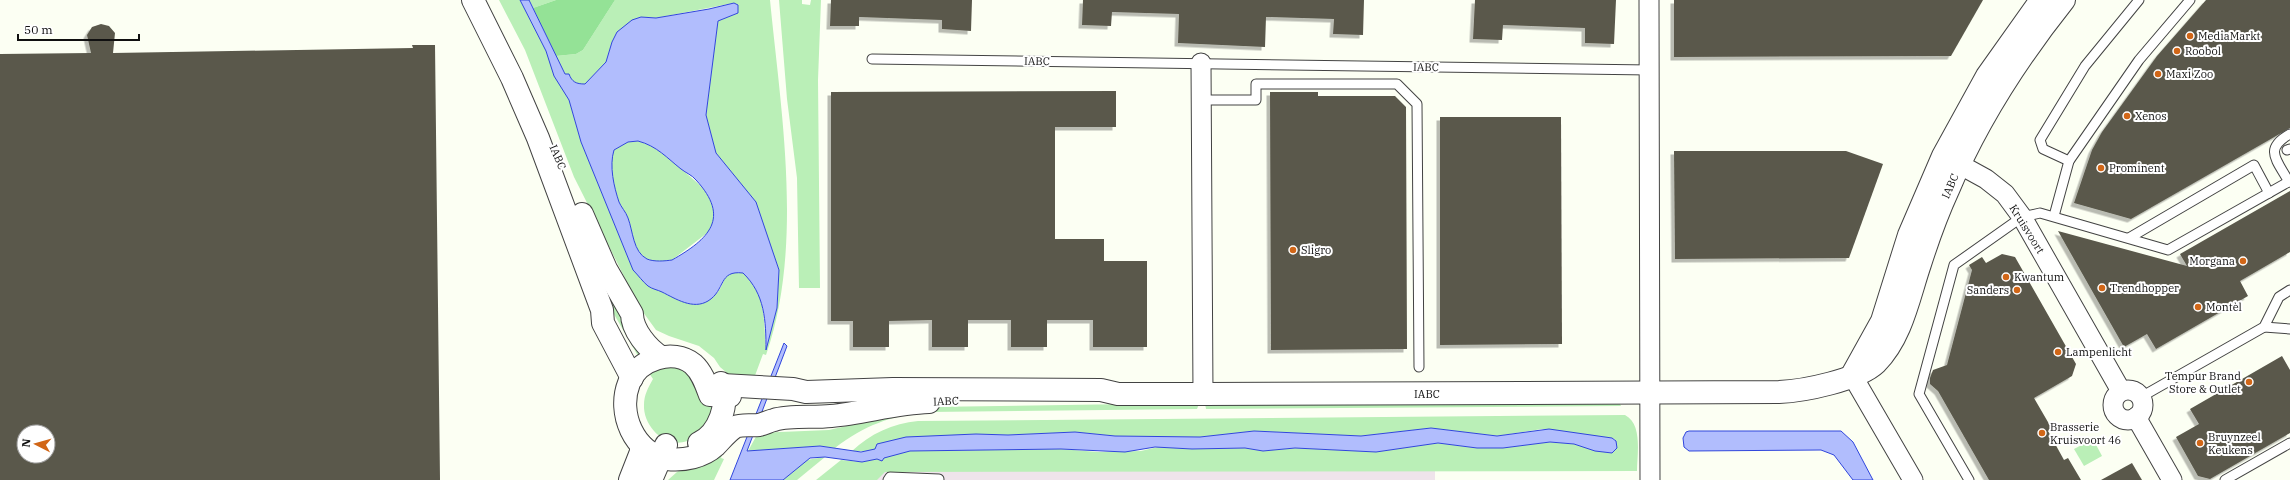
<svg xmlns="http://www.w3.org/2000/svg" width="2290" height="480" font-family="'IBM Plex Serif',serif">
<style>
.industrial{fill:#efe4eb}
.green{fill:#baefb7}
.forest{fill:#94e296}
.water{fill:#b1bdfd;stroke:#3046dc;fill-rule:evenodd}
.building{fill:#5a584b;fill-rule:evenodd;filter:url(#shadow)}
.lines{fill:none;stroke-linecap:round;stroke-linejoin:round}
.service-casing{stroke:#434343;stroke-width:11}
.minor-casing{stroke:#434343;stroke-width:21}
.tertiary-casing{stroke:#434343;stroke-width:24}
.service{stroke:#fff;stroke-width:9}
.minor{stroke:#fff;stroke-width:19}
.tertiary{stroke:#fff;stroke-width:22}
.poi-dot{fill:#d16617;stroke:#fff;stroke-width:1.5}
.labels{text-anchor:middle;dominant-baseline:central;stroke-width:4;stroke-linejoin:round;paint-order:stroke}
.poi-label{font-size:11px;fill:#101010;stroke:#fff;text-anchor:start}
.street-label{font-size:11px;fill:#101010;stroke:#fff}
</style>
<defs>
<filter id="shadow"><feDropShadow dx="-3.5" dy="3.5" stdDeviation="0" flood-color="#0004"/></filter>
</defs>
<rect width="100%" height="100%" fill="#fcfff3"/>
<polygon class="industrial" points="1435,469 1435,480 823,480 834,471"/>
<g class="green">
<path d="M499,0H520L546,51L555,76L569,100L581,142L633,270L649,286L661,291L708,301C712,297 717,294 720,289C727,275 725,271 743,273C767,296 763,318 766,348L777,308L779,270L756,203L716,153L706,115L718,21L738,13L734,3L656,18L641,17L617,32L612,42L606,62L585,84H577L565,74L556,56L576,54L583,50L615,0H770C781,112 804,246 766,355L763,354L753,381L733,378L720,367L714,358L699,346L669,336L656,330L640,308L574,177L525,50Z"/>
<polygon points="529,0 556,0 533,8"/>
<polygon points="779,0 802,0 802,4 810,5 811,0 821,0 818,80 820,288 799,288 797,178 787,99"/>
<path d="M638,141C657,146 667,158 681,169C701,185 721,201 711,230L672,260C665,261 654,262 647,259C633,252 633,231 628,218C626,212 621,207 619,202C614,187 609,166 614,150L628,142Z"/>
<polygon points="573,213 645,352 638,356 607,302"/>
<path d="M682,365L717,401C716,406 716,414 713,419C708,425 694,439 687,441C665,449 643,426 644,405C644,395 648,388 653,379L647,370Z"/>
<polygon points="1612,402 1620,404 1621,406 1206,409 1205,404"/>
<path d="M1197,403L1199,404L1197,409L928,412C890,416 865,425 835,448L820,446L748,451L758,433L829,430L929,407Z"/>
<path d="M1625,415C1643,424 1637,455 1637,471L885,472L877,480H816L841,460L862,462L910,451L1061,449L1098,452L1141,451L1158,447L1192,449L1245,448L1263,451L1295,448L1376,452L1438,443L1477,448H1503L1550,442L1574,444L1609,453H1612L1615,439L1542,429L1497,436L1431,428L1361,436L1254,431L1200,437L1115,436L1075,432L1008,435L976,434L945,436L870,451H852C870,434 893,423 918,421Z"/>
<polygon points="2093,439 2102,456 2084,466 2074,449"/>
<polygon points="726,444 721,458 724,459 714,480 668,480 677,472"/>
<polygon points="825,457 797,480 783,480 806,460"/>
</g>
<polygon class="forest" points="556,0 615,0 583,50 576,54 556,56 533,8"/>
<g class="water">
<path d="M520,0H529L565,74H569C572,82 576,84 585,84L606,62L612,42L617,32L632,20L641,17L656,18L709,9L734,3L738,5V13L718,21L706,115L716,153L756,202L779,270L777,308L766,350C766,321 765,294 743,273C718,270 726,290 708,301C693,310 676,299 662,292C658,290 652,289 648,286C643,282 638,275 633,270L581,142L569,100L554,76L546,51ZM638,141C657,146 667,158 681,169C686,173 692,175 696,180C731,218 709,239 672,260C665,261 654,262 647,259C633,252 633,231 628,218C626,212 621,207 619,202C614,187 609,166 614,150L628,142Z"/>
<polygon points="784,343 787,346 747,451 820,446 861,452 875,449 877,444 906,437 976,434 1008,435 1075,432 1115,436 1200,437 1254,431 1361,436 1431,428 1497,436 1549,429 1612,438 1616,441 1617,448 1612,453 1595,451 1574,444 1550,442 1503,448 1477,448 1438,443 1376,452 1295,448 1263,451 1245,448 1192,449 1155,447 1125,452 1061,449 910,451 884,458 882,461 877,459 862,462 825,457 810,458 783,480 730,480"/>
<polygon points="1689,431 1841,431 1853,442 1873,480 1853,480 1834,455 1821,450 1689,451 1684,447 1683,438 1686,432"/>
</g>
<g class="building">
<polygon points="831,0 972,0 971,31 942,29 942,20 859,17 859,26 830,26"/>
<polygon points="1083,0 1364,0 1363,35 1333,34 1334,19 1266,17 1265,47 1178,43 1179,14 1112,12 1111,26 1082,25"/>
<polygon points="1475,0 1616,0 1614,44 1585,43 1585,28 1503,25 1502,40 1473,39"/>
<polygon points="1674,0 1983,0 1951,56 1674,57"/>
<polygon points="2206,0 2290,0 2290,128 2131,219 2074,203 2092,150 2102,132 2157,56"/>
<path d="M101,24L109,26L115,33L113,53L413,48L412,45H435L440,480H0V54L91,53L87,35L92,27ZM24,432H48V456H24Z"/>
<polygon points="1116,91 1116,127 1055,127 1055,239 1104,239 1104,261 1147,261 1147,347 1093,347 1093,320 1047,320 1047,347 1011,347 1011,320 968,320 968,347 932,347 932,320 889,321 889,347 853,347 853,321 831,321 831,92"/>
<polygon points="1270,92 1318,92 1318,96 1395,96 1406,107 1407,349 1271,350"/>
<polygon points="1440,117 1561,117 1562,344 1440,345"/>
<polygon points="1674,151 1846,151 1883,164 1849,258 1675,259"/>
<polygon points="2290,191 2290,252 2240,281 2248,296 2156,349 2147,334 2124,347 2058,231 2187,266 2180,254"/>
<polygon points="2002,254 2015,257 2076,364 2072,376 2034,398 2052,429 2048,431 2064,460 2068,458 2081,480 1989,480 1938,391 1930,384 1930,378 1933,370 1947,365 1972,270 1969,265 1982,257 1986,263"/>
<polygon points="2282,356 2290,370 2290,433 2210,479 2198,476 2176,437 2199,424 2190,409"/>
<polygon points="2132,463 2142,480 2101,480"/>
</g>
<g class="lines">
<defs>
<g id="service">
<polyline points="872,59 1650,70"/>
<polyline points="1202,100 1256,100 1256,84 1397,84 1417,104 1419,367"/>
<polyline points="2287,150 2290,149"/>
<polyline points="2069,161 2043,149 2040,140 2085,66 2139,0"/>
<path d="M2289,182C2277,160 2263,149 2290,134"/>
<polyline points="2054,216 2069,161 2139,60 2190,0"/>
<polyline points="2129,238 2254,165 2269,193"/>
<polyline points="2264,327 2290,329"/>
<polyline points="2141,397 2264,327 2279,297 2290,290"/>
<polyline points="888,480 890,477 939,479"/>
<polyline points="1969,480 1919,394 1954,265 2022,217 2040,213 2168,250 2290,181"/>
<polyline points="2225,480 2290,443"/>
</g>
<g id="minor">
<polyline points="1649,0 1650,480"/>
<polyline points="1201,63 1203,394"/>
<polyline points="1946,157 1986,179 2005,194 2022,217 2121,391"/>
<polyline points="1852,375 1913,480"/>
<circle cx="2128" cy="405" r="15"/>
<polyline points="2136,417 2172,480"/>
</g>
<g id="tertiary">
<polyline points="473,0 512,78 538,138 602,310 603,323 632,378"/>
<path d="M582,214L606,269L632,314C632,330 648,349 661,357"/>
<polyline points="1852,375 1882,321 1909,235 1943,156 1987,76 2041,0"/>
<path d="M722,385L793,389L806,392L893,389L1101,390L1118,394H1202L1779,392C1804,391 1858,380 1876,363C1902,337 1909,296 1920,264C1928,239 1937,214 1948,190C1977,121 2017,59 2064,0"/>
<path d="M730,396L710,395C706,384 702,372 693,364C673,348 638,359 629,383C617,413 634,453 667,459C684,461 703,457 715,446C721,440 728,431 735,427C742,424 752,426 759,425C764,424 769,421 774,420C790,415 813,418 831,416C864,413 896,403 929,402"/>
<path d="M699,443C719,434 730,403 721,383"/>
<polyline points="630,480 641,452 641,445"/>
<polyline points="651,480 666,445"/>
</g>
</defs>
<use href="#service" class="service-casing"/>
<use href="#minor" class="minor-casing"/>
<use href="#tertiary" class="tertiary-casing"/>
<use href="#service" class="service"/>
<use href="#minor" class="minor"/>
<use href="#tertiary" class="tertiary"/>
</g>
<g class="poi-dot">
<circle cx="2190" cy="36" r="4"/>
<circle cx="2177" cy="51" r="4"/>
<circle cx="2158" cy="74" r="4"/>
<circle cx="2127" cy="116" r="4"/>
<circle cx="2101" cy="168" r="4"/>
<circle cx="1293" cy="250" r="4"/>
<circle cx="2243" cy="261" r="4"/>
<circle cx="2006" cy="277" r="4"/>
<circle cx="2102" cy="288" r="4"/>
<circle cx="2017" cy="290" r="4"/>
<circle cx="2198" cy="307" r="4"/>
<circle cx="2058" cy="352" r="4"/>
<circle cx="2249" cy="382" r="4"/>
<circle cx="2042" cy="433" r="4"/>
<circle cx="2200" cy="443" r="4"/>
</g>
<g class="labels">
<g class="poi-label">
<text x="2198" y="36">MediaMarkt</text>
<text x="2185" y="51">Roobol</text>
<text x="2166" y="74">Maxi Zoo</text>
<text x="2135" y="116">Xenos</text>
<text x="2109" y="168">Prominent</text>
<text x="1301" y="250">Sligro</text>
<text x="2235" y="261" text-anchor="end">Morgana</text>
<text x="2014" y="277">Kwantum</text>
<text x="2110" y="288">Trendhopper</text>
<text x="2009" y="290" text-anchor="end">Sanders</text>
<text x="2206" y="307">Montèl</text>
<text x="2066" y="352">Lampenlicht</text>
<text x="2241" y="376" text-anchor="end">Tempur Brand<tspan x="2241" dy="13">Store &amp; Outlet</tspan></text>
<text x="2050" y="427">Brasserie<tspan x="2050" dy="13">Kruisvoort 46</tspan></text>
<text x="2208" y="437">Bruynzeel<tspan x="2208" dy="13">Keukens</tspan></text>
</g>
<g class="street-label">
<text transform="translate(1037 61) rotate(1)">IABC</text>
<text transform="translate(1426 67) rotate(1)">IABC</text>
<text transform="translate(558 157) rotate(67)">IABC</text>
<text transform="translate(1950 186) rotate(-66)">IABC</text>
<text transform="translate(2027 229) rotate(58)">Kruisvoort</text>
<text x="1427" y="394">IABC</text>
<text transform="translate(946 401) rotate(-2)">IABC</text>
</g>
</g>
<g transform="translate(36 444) rotate(276)"><circle r="19" fill="#ffffff" stroke="#9f9f9f"/>
<path d="M0-3L7 15L0 10L-7 15Z" fill="#d16617"/>
<text y="-6" font-size="11" font-weight="bold" text-anchor="middle" fill="#101010">N</text>
</g>
<path d="M18 34v6h121v-6" fill="none" stroke="#101010" stroke-width="2"/>
<text x="24" y="34" font-size="12" fill="#101010" stroke="#ffffff" stroke-width="3" paint-order="stroke">50 m</text>
</svg>
